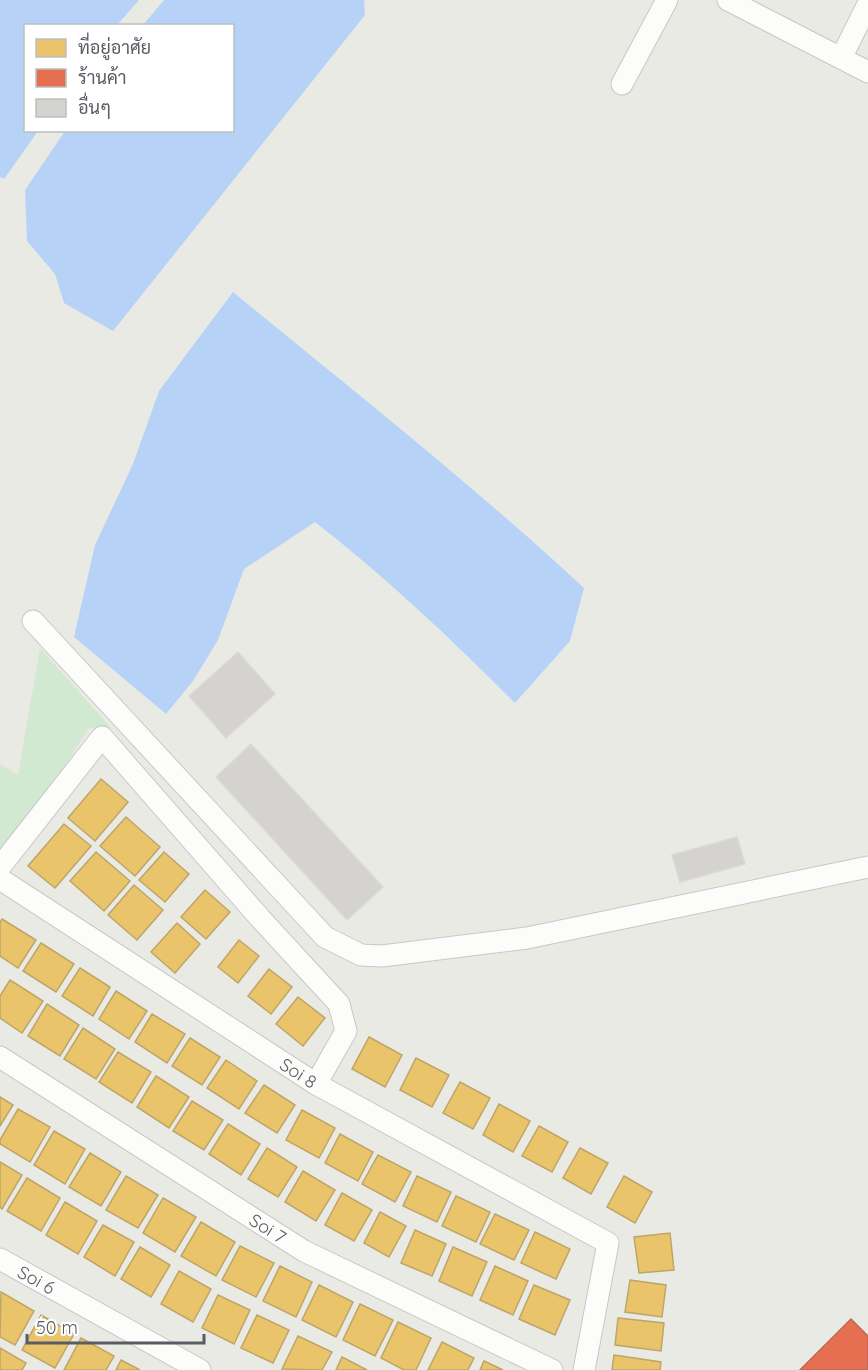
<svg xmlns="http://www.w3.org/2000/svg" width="868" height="1370" font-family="Quicksand,Sarabun,sans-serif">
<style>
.green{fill:#d1e8d1}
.water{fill:#b6d2f7}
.homes{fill:#e9c46a;stroke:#bea568;stroke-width:1.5}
.shops{fill:#e76f51;stroke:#bc6956;stroke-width:1.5}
.building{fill:#d4d3cf;stroke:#dad9d3;stroke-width:1.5}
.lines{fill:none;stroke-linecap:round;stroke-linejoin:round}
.minor-casing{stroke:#c7c8c6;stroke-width:23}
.minor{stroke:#fcfcfb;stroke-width:21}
.labels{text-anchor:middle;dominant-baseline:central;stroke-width:6;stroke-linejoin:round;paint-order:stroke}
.street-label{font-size:18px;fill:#595c63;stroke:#fff}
</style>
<rect width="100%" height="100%" fill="#eaeae4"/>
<polygon class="green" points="40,648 111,728 89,728 0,865 0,764 18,775"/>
<g class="water">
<polygon points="0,0 139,0 117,25 26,26 26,130 38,131 4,179 0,177"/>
<polygon points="164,0 364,0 365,15 113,331 64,303 55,274 27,241 25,190 65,131 232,130 232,26 143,25"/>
<path d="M233,292C351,389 472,484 584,588L570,641L515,703C451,639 387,578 315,522L244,569L218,640L193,681L166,714L74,637L95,545L133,464L159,391Z"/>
</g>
<g class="homes">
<polygon points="101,779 128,802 95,841 68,818"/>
<polygon points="126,817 160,847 135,876 100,846"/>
<polygon points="64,824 91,846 55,888 28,866"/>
<polygon points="96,852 130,881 104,911 70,881"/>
<polygon points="164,852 189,874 165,902 139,880"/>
<polygon points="134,885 163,910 137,940 108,915"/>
<polygon points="205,890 230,912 206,939 181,917"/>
<polygon points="2,919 36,940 18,968 0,956 0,922"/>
<polygon points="177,923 200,944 175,973 151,952"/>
<polygon points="239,940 259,956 238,983 218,967"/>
<polygon points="41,943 74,964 56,992 23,971"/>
<polygon points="80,968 110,987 93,1016 62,996"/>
<polygon points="269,969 292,987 271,1014 248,996"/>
<polygon points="10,980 43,1001 22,1033 0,1018 0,996"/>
<polygon points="116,991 147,1011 129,1039 99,1019"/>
<polygon points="298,997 325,1018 303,1046 276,1024"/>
<polygon points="47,1004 79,1025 60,1056 28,1036"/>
<polygon points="152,1014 185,1034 167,1063 135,1042"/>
<polygon points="83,1028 115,1049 96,1079 64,1059"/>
<polygon points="369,1037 402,1055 385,1087 352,1069"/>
<polygon points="190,1038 220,1057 202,1085 172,1066"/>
<polygon points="118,1052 151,1072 132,1103 99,1082"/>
<polygon points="416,1058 449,1075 432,1107 400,1090"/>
<polygon points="226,1060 257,1081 239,1109 207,1088"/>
<polygon points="156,1076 189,1097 169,1128 137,1107"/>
<polygon points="460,1082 490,1098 473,1129 443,1113"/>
<polygon points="264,1085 295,1105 277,1133 245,1113"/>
<polygon points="0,1097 13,1105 0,1126"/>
<polygon points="192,1101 223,1120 204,1150 173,1131"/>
<polygon points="499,1104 530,1121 513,1152 483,1135"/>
<polygon points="18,1109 50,1127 30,1162 0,1144 0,1140"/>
<polygon points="302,1110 335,1128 319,1158 286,1140"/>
<polygon points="228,1124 260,1144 241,1175 209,1154"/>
<polygon points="539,1126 568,1142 552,1172 522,1156"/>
<polygon points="54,1131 85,1149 65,1184 34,1165"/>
<polygon points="340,1134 373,1152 358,1181 325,1163"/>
<polygon points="267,1148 297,1167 278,1197 248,1179"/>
<polygon points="580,1148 608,1163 591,1194 563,1178"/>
<polygon points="90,1153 121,1172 101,1206 69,1187"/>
<polygon points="378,1155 411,1172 395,1202 362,1184"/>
<polygon points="0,1162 22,1175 2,1209 0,1207"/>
<polygon points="303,1171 335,1190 316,1221 285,1202"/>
<polygon points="126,1176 158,1195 138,1228 106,1210"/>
<polygon points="417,1176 451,1192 437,1222 403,1206"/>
<polygon points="624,1176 652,1192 635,1223 607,1207"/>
<polygon points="27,1178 60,1198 41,1231 7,1211"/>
<polygon points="342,1193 372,1210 354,1241 325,1225"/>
<polygon points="456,1196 490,1212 476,1242 442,1226"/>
<polygon points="163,1198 196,1217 175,1252 143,1233"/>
<polygon points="65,1202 97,1221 78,1254 46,1235"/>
<polygon points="380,1212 406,1226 389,1257 364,1243"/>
<polygon points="495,1214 529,1230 514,1260 480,1244"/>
<polygon points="201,1222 235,1242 216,1276 181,1256"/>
<polygon points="103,1225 134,1242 115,1276 84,1257"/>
<polygon points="415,1230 446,1244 432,1276 401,1263"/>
<polygon points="535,1232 570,1249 556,1279 521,1263"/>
<polygon points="670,1233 674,1270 639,1273 634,1237"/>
<polygon points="240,1246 274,1263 256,1297 222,1280"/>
<polygon points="140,1247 170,1265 151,1297 121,1279"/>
<polygon points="453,1247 487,1262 472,1296 439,1281"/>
<polygon points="280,1266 312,1282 296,1317 263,1301"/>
<polygon points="495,1266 528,1281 513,1315 480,1300"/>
<polygon points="179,1271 211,1289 193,1322 161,1304"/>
<polygon points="630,1280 666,1285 662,1317 625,1312"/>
<polygon points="319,1285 353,1302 336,1337 302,1320"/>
<polygon points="534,1285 570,1300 555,1335 519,1319"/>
<polygon points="1,1292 34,1311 15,1345 0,1337"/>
<polygon points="218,1295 250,1310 234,1344 202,1328"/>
<polygon points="360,1304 393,1320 375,1356 343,1340"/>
<polygon points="41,1315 74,1334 55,1368 22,1350"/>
<polygon points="257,1315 289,1330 273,1363 241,1348"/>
<polygon points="618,1318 664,1323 661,1351 615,1345"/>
<polygon points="398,1322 431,1338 416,1370 404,1370 381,1358"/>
<polygon points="298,1336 332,1352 322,1370 282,1369"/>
<polygon points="81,1338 114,1356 106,1370 64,1370"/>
<polygon points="442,1342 474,1358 468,1370 428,1370"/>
<polygon points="0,1348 26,1363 22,1370 0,1370"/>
<polygon points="614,1355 661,1362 660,1370 612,1370"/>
<polygon points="342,1357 367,1370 336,1370"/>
<polygon points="121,1360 140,1370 116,1370"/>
<polygon points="484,1361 503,1370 480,1370"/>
</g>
<polygon class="shops" points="851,1319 868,1336 868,1370 800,1370"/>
<g class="building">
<polygon points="238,652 275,694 226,738 189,696"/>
<polygon points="251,744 383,887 347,920 216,777"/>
<polygon points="737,837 745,864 680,882 672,855"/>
</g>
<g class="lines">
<defs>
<g id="minor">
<polyline points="728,0 868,72"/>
<polyline points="841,58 868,4"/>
<polyline points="622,84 667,0"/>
<polyline points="33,621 325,937 361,955 382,956 527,938 868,867"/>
<polyline points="0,867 102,737 260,918 339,1004 346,1031 316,1084"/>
<path id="s1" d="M0,879L316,1084L608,1243L584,1370"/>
<path id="s2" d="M0,1057L304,1251L552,1370"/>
<path id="s3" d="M0,1259L200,1370"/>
</g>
</defs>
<use href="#minor" class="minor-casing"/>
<use href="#minor" class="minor"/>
</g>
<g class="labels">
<g class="street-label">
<text stroke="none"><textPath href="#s1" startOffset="356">Soi 8</textPath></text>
<text stroke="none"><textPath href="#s2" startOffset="318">Soi 7</textPath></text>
<text stroke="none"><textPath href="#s3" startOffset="42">Soi 6</textPath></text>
</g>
</g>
<rect x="24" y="24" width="210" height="108" fill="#ffffff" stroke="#bdbec1" stroke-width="1.5"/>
<rect x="36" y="39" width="30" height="18" fill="#e9c46a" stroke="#bdbec1" stroke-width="1.5"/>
<text x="78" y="54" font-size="18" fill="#595c63">ที่อยู่อาศัย</text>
<rect x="36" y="69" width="30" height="18" fill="#e76f51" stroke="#bdbec1" stroke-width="1.5"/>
<text x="78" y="84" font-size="18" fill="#595c63">ร้านค้า</text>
<rect x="36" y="99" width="30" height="18" fill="#d4d3cf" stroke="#bdbec1" stroke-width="1.5"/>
<text x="78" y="114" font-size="18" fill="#595c63">อื่นๆ</text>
<path d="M27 1334v9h177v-9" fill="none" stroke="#595c63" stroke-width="3"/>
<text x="36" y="1334" font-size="18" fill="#595c63" stroke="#ffffff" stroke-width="4.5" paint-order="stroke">50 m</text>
</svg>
